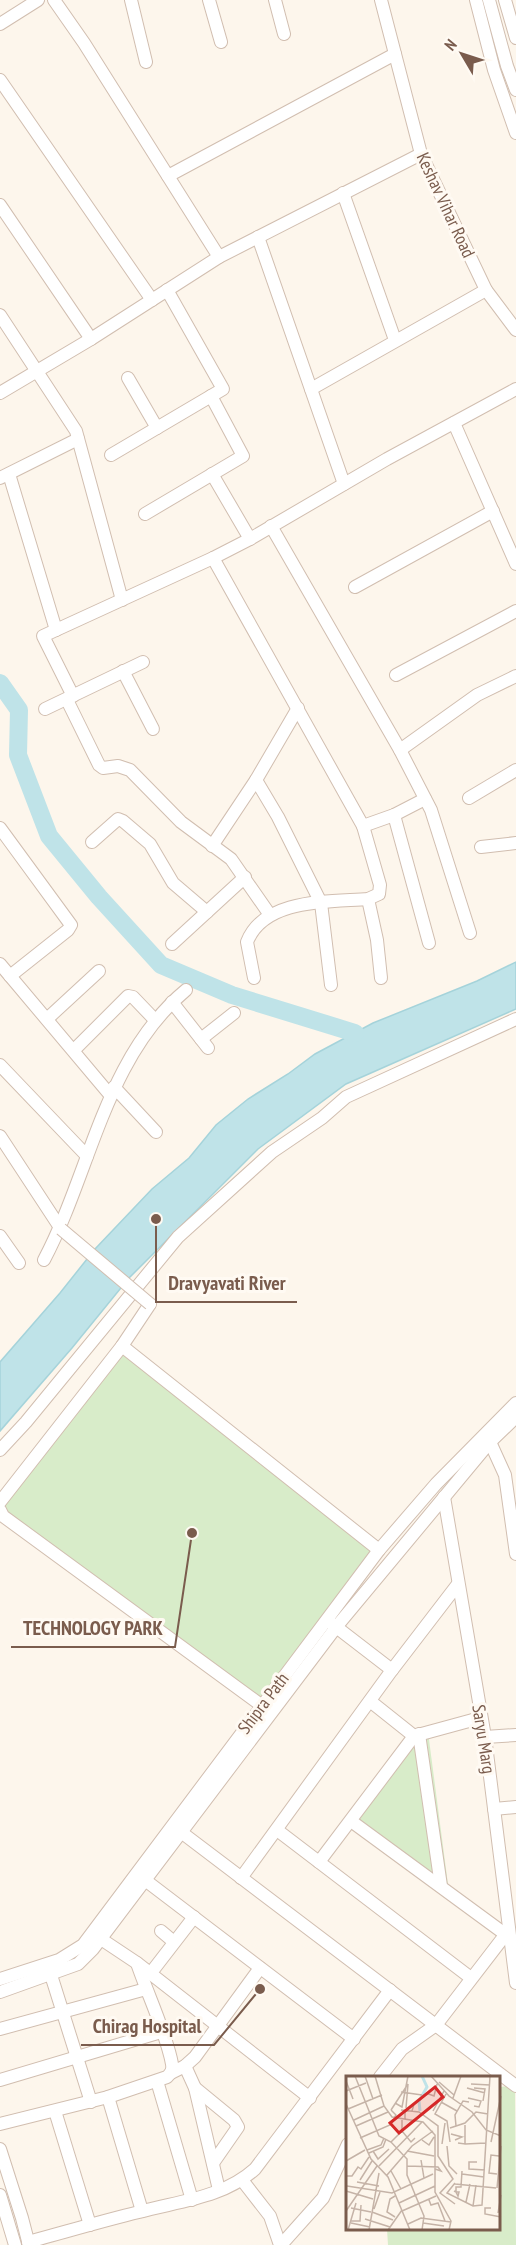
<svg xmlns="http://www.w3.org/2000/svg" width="516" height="2245" font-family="'PT Sans Narrow',sans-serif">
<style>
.green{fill:#d8ecc9}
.water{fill:#bfe3e8;stroke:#a5d3da;stroke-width:1.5}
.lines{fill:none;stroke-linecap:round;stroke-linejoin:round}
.river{stroke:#bfe3e8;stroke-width:18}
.minor-casing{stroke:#d1beb0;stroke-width:14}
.minor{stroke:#fff;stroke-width:12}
.minor-bridge-casing{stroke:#d1beb0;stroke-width:14;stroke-linecap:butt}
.minor-bridge{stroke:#fff;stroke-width:12}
.labels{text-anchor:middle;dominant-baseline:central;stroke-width:6;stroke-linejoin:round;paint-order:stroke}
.street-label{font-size:18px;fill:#7a5c4d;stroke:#fffaf3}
.inset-river{fill:none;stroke:#bfe3e8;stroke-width:3}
.inset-road{fill:none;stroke:#c5b3a7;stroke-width:1.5}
.view{fill:#d62828;fill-opacity:0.15;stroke:#d62828;stroke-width:3}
.inset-edge{fill:none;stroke:#7a5c4d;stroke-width:3}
.leader{fill:none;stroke:#7a5c4d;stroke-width:2}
.callout-dot{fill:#7a5c4d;stroke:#fffaf3;stroke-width:2}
.callout-label{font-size:20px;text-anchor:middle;font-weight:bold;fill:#7a5c4d;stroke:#fffaf3;stroke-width:6;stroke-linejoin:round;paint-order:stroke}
</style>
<rect width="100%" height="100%" fill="#fdf6ec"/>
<g class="green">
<polygon points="122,1346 379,1550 261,1705 0,1510"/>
<polygon points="428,1732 449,1892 351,1821 414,1736"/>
<polygon points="515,2085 516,2245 388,2245 387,2229 500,2228 500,2087"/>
</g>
<polygon class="water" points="516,962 516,1009 346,1084 258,1149 129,1278 72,1348 0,1431 0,1362 60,1293 95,1249 152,1189 189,1158 216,1125 248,1099 288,1074 315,1054 373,1023 477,981"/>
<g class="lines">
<polyline class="river" points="0,683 19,710 18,755 49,836 99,897 161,965 232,995 355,1033"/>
<defs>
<g id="minor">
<polyline points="131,0 146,62"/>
<polyline points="209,0 221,42"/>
<polyline points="275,0 284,34"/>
<polyline points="381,0 421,154 486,290 516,330"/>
<polyline points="476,0 494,70 516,133"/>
<polyline points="489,0 507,66 516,90"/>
<polyline points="505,0 516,38"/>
<polyline points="0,24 38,0"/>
<polyline points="0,80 152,300"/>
<polyline points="168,176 395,54"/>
<polyline points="343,193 395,340"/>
<polyline points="0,205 91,339"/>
<polyline points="258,237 344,484"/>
<polyline points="219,257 421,154"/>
<polyline points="0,315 76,431 122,600"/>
<polyline points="128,378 157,428"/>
<polyline points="311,389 486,290"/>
<polyline points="0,393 91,339 219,257 84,43 54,0"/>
<polyline points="454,423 516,564"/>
<polyline points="111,455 223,389 167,290"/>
<polyline points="9,474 56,630 213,558 250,539 387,459 516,389"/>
<polyline points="212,474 250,539"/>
<polyline points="0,478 78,439"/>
<polyline points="145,514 243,456 211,396"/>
<polyline points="271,526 400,750 431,810 470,933"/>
<polyline points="213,558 363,826 394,815 425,799"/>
<polyline points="355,587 493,511"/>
<polyline points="56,630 43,636 73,696"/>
<polyline points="123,671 153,729"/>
<polyline points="396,675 516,611"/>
<polyline points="67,700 99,765 103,768 118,766 130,770 181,822 231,859 270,915"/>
<polyline points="45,709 143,662"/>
<polyline points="400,750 477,695 516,676"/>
<polyline points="256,780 278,817 321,903 331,985"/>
<polyline points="469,798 516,770"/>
<polyline points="394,815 429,943"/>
<polyline points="0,828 71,925 68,930 10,976"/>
<polyline points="92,842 118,819 123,821 150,844 173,883 207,912"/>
<polyline points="212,846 256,780 298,708"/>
<polyline points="481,847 516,843"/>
<polyline points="368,899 377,940 381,978"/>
<polyline points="172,944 245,877"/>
<polyline points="0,964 111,1096"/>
<path d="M254,978L247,942C264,898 330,902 368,899L379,894L380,885L363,826"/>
<polyline points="172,1002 208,1048"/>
<polyline points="47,1019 99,971"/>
<polyline points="201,1039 234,1013"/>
<polyline points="74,1050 128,996 133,997 155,1020"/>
<polyline points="0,1065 87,1156"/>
<polyline points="114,1087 156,1132"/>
<polyline points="0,1136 61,1229"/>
<polyline points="0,1236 19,1263"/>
<path d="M44,1260C91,1171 105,1057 186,990"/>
<polyline points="122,1346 379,1550"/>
<polyline points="490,1442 505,1475 516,1554"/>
<polyline points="0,1450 26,1422 178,1237 272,1152 322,1118 346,1097 516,1019"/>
<polyline points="444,1497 485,1737 516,1983"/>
<polyline points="0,1502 122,1346 150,1304"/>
<polyline points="0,1510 3,1516 261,1705"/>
<polyline points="331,1623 392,1670"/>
<polyline points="419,1734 441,1886"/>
<polyline points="414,1736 480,1718"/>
<polyline points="485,1737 516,1735"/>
<polyline points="494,1809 516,1807"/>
<polyline points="351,1821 505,1934"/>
<polyline points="277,1830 471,1978"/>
<polyline points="181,1832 516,2086"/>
<polyline points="319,1862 414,1736 370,1701"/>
<polyline points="241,1878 392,1670 458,1584"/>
<polyline points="145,1880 354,2039"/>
<polyline points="161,1931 174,1942"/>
<polyline points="101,1939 137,1963 310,2098"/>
<polyline points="150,1974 194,1917"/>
<polyline points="51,1975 91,2102"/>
<polyline points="0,1979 59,1960 83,1945 379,1550 436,1484 516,1403"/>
<polyline points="0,1992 78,1964 93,1949 337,1626 490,1442 516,1417"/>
<polyline points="0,2029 146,1989"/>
<polyline points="185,2066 195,2088 219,2190"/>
<polyline points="171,2073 185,2066 195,2057 260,1968"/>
<polyline points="380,2077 402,2049 436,2025 509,1930"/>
<polyline points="0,2080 161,2032"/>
<polyline points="157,2081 192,2200"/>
<polyline points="195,2088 234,2120 238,2127 213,2163"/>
<polyline points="108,2097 142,2211"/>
<polyline points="55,2111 90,2225"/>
<path d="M0,2124L108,2097L167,2077C171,2073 173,2070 172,2064C167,2035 147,1993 137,1963"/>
<polyline points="0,2149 22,2218 29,2245"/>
<polyline points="242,2180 270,2216 280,2245"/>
<polyline points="0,2195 15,2245"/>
<path d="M28,2242C65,2232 102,2221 139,2212C179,2201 223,2198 255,2169L390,1990"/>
<polyline points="281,2245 323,2198 348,2144"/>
</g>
</defs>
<use href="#minor" class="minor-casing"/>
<use href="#minor" class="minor"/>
<defs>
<polyline id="minor-bridge" points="61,1229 150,1304"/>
</defs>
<use href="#minor-bridge" class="minor-bridge-casing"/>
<use href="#minor-bridge" class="minor-bridge"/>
</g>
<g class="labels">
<g class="street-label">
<text transform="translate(446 205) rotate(65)">Keshav Vihar Road</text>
<text transform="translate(263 1703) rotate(-53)">Shipra Path</text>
<text transform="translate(484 1739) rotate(81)">Saryu Marg</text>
</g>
</g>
<g transform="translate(346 2076)">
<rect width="154" height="154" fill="#fdf6ec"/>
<path class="inset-river" d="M74,35L73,25L81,11L76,0"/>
<path class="inset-road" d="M9,0L33,60L45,66L61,83V99L78,140L76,154M19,0L27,23M29,0L38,30L46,41L77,46L89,59V116L105,145L103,154M85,0L103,20L126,36L140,54L155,60M0,5L7,23M93,6L108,19M125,8L144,9M121,12L139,17M128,12L139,13L137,25M0,15L20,7M55,16L76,19M80,17L88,20L91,8M100,18L89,38L101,45L104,66M107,22L115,0M122,22L135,25L133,31L128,30M95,26L111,35M49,27L56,31L62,0M0,28L25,83L42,101L64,154M60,32L62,8M2,33L36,19M45,34L62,8M55,34L73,36L92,50V80L107,103L94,117L109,128M87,35L98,15M8,44L38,30M56,44V55L65,66L69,62M59,44V35H66L68,28M10,50L42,36M110,50L109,39L117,25L123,26M104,52L119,47L130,36L142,38M105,58L116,61L109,64M14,62L44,49L50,39L45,34M76,64L83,69L88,61M45,66L66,45M145,66L155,20M112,67L119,68V49M96,68L99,47M119,68L140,67M101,70L103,90L111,98M21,74L35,69L38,62M27,75L32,83L43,73M61,75L88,80M23,77L37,71L40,63M75,84L78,102M0,85L19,74M131,86H123V93L139,94M33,90L76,46M61,90L92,91L95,95L89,93M45,95L55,113M116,98L138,101M151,98L143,97L145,79L153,80M41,99L66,70L87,55M0,100H6L12,91L15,93L23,81M14,104L26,85M11,106L33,110M109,107L101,117L127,130L136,129L144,0M109,108L150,112M1,110L46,117L87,98M151,112L155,70M0,115L27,123M108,115L110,116H113L112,120L110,116V111H115L116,95M83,124L85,129L92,127L99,145M120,126L124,108M53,127L89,110M127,130L130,109M5,132L25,136M145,132H139V138L155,141M28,133L34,116M0,135L31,90M56,135L90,120M26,136L47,144M152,137L155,119M49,141L41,136L44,123L49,120M19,143L44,151M4,145H14L15,129M5,147L24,151M77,147L98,150M62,148L75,142L105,146M2,154L10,127M23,154L33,97M42,154L56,134"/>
<path class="view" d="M89,11L97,21L53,57L44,47Z"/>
<rect width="154" height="154" class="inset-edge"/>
</g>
<path class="leader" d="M156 1219L156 1302H297M192 1533L175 1647H11M260 1989L214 2045H81"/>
<g class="callout-dot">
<circle cx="156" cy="1219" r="6"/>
<circle cx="192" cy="1533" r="6"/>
<circle cx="260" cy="1989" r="6"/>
</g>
<g class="callout-label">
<text x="227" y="1290">Dravyavati River</text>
<text x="93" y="1635">TECHNOLOGY PARK</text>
<text x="147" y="2033">Chirag Hospital</text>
</g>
<g transform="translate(462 54) rotate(309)" stroke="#fffaf3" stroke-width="4.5" paint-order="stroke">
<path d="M0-4.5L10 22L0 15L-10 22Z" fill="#7a5c4d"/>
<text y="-9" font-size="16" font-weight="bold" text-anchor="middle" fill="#7a5c4d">N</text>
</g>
</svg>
